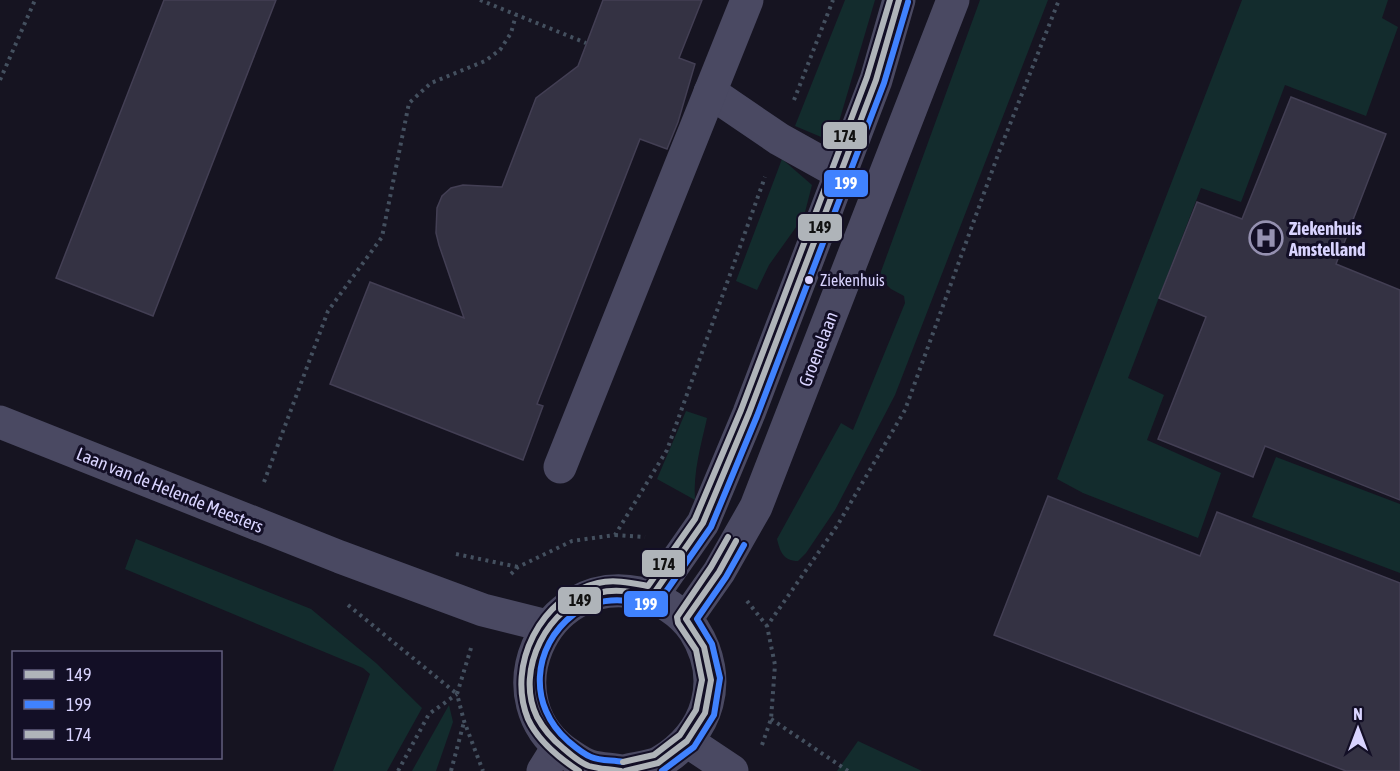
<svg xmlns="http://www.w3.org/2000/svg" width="1400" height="771" font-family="'Asap Condensed',sans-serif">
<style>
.green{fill:#132c2d}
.building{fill:#343243;stroke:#433f54;stroke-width:1.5}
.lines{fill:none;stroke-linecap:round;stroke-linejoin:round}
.path{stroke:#44505f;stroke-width:4;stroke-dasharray:3 4.5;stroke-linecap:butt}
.minor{stroke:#4a4962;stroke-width:33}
.bus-1-casing{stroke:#130f26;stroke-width:10}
.bus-2-casing{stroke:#130f26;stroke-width:10}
.bus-3-casing{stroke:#130f26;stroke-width:10}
.bus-1{stroke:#afb4b9;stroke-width:6}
.bus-2{stroke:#4082ff;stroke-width:6}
.bus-3{stroke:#afb4b9;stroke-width:6}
.bus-dot{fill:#d9d4ff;stroke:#130f26;stroke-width:2}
.labels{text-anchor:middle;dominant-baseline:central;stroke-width:6;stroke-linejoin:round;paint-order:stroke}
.bus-label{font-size:16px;fill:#d9d4ff;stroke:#130f26;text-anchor:start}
.poi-label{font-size:18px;font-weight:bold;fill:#d9d4ff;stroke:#130f26;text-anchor:start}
.street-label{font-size:18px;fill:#d9d4ff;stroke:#130f26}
.line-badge{stroke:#130f26;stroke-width:2}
.badge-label{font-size:16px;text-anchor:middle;font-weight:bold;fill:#fff}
.pale-badge-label{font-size:16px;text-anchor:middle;font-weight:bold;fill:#111}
</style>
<rect width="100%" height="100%" fill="#161421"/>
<g class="green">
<polygon points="845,0 875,0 833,142 795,126"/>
<path d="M980,0H1048L895,395L835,510L806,553L798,561C783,561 780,551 777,539L841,423L853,430L905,303L904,296L891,289L879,277Z"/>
<polygon points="1242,0 1388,0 1382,18 1398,27 1366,116 1285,85 1241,202 1201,188 1128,378 1164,395 1147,440 1221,473 1198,538 1083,493 1057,479"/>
<polygon points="782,159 812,185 804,216 769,265 757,290 736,281"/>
<path d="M686,411L707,418C701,445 693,472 695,500L657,479Z"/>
<polygon points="1276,457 1400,504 1400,573 1252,517"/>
<polygon points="136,539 311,609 376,663 422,708 387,771 333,771 370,674 363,668 125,569"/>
<polygon points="449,705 453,722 436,771 412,771"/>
<polygon points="858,741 922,771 837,771"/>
</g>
<g class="building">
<polygon points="164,0 276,0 153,316 56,278"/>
<polygon points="603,0 702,0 679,58 695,64 678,122 667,149 640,139 537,404 543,406 523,460 330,384 370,282 464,318 439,245 436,233 437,208 442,196 451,188 463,185 502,187 536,98 578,66"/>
<polygon points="1291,97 1386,134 1336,264 1400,290 1400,500 1265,446 1253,477 1158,439 1206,317 1159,298 1197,202 1242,219"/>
<polygon points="1048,496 1200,556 1217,512 1400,583 1400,771 1346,771 994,635"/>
</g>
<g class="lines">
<g class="path">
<polyline points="480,0 586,43"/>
<polyline points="0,80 35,0"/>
<polyline points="794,100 833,0"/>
<polyline points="264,482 328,311 382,237 409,103 431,83 485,61 500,50 511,33 516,15"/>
<polyline points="615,535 645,537"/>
<polyline points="456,554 518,567"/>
<polyline points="511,574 518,567 572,541 615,535 667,450 765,177"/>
<polyline points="747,601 767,626"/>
<polyline points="348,605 457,694"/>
<polyline points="471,648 457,694 464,721 483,771"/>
<polyline points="771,719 848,771"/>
<polyline points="762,745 771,719 775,665 767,626 837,526 905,410 999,152 1059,0"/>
<polyline points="398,771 429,714 457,694"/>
<polyline points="451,771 464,722"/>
</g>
<g class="minor">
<polyline points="710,92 779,139 840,173"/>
<polyline points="0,422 340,557 483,610 547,626"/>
<polyline points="560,467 747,0"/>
<polyline points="652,596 703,523 749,413 876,80 899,0"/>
<polyline points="686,619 719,572 756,507 953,0"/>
<polyline points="687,741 732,771"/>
<polyline points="543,771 558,747"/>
<path d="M621,771C611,769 600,769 590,766C583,764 576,759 570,755C488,702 542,573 639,593C660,598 682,612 694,630C725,679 709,733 660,762C650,767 636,768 625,771"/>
</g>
<defs>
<g id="bus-1">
<path d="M621,771C611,769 599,769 589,766C580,763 571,755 563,748C552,739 544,730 537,717C514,670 548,605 598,593C616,588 634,592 652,596L703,523L749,413L876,80L899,0"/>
<polyline points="625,771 658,763 687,741 705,713 711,680 704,647 686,619 719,572 736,541"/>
</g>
<g id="bus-2">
<path d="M623,762C612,760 600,761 591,757C583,754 575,747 568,741C528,706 531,647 574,614C593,600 613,598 635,602C643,603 650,606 658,603L711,527L757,416L884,83L908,2"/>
<polyline points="662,771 694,747 714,715 720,678 712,644 697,619 726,577 744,545"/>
</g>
<g id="bus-3">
<polyline points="623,762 654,755 680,735 696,710 702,680 696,650 678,623 677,617 711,567 728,537"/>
<path d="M579,771C559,758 538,741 528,719C506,665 541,596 598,583C614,579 632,583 648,586L695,519L741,410L867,77L890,0"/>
</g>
</defs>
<use href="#bus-1" class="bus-1-casing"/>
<use href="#bus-2" class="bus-2-casing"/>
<use href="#bus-3" class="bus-3-casing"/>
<use href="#bus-1" class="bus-1"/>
<use href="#bus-2" class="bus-2"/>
<use href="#bus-3" class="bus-3"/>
</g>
<defs>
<symbol id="hospital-ring" viewBox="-11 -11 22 22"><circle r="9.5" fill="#130f26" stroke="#9591b1" stroke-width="1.5"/><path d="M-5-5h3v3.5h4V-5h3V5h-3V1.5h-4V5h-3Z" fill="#9591b1"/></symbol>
</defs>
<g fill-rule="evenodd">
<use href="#hospital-ring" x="1247" y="219" width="38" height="38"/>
</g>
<circle class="bus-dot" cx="809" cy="280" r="5"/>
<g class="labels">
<g class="bus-label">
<text x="820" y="280">Ziekenhuis</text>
</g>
<g class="poi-label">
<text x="1289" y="228">Ziekenhuis<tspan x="1289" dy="21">Amstelland</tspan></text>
</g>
<g class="street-label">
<text transform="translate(818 349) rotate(-69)">Groenelaan</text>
<text transform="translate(170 490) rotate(22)">Laan van de Helende Meesters</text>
</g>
</g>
<g class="line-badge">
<rect x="822" y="121" width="46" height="29" rx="6" fill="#afb4b9"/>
<rect x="823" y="169" width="46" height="29" rx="6" fill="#4082ff"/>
<rect x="797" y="213" width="46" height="29" rx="6" fill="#afb4b9"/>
<rect x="641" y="549" width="45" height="29" rx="6" fill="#afb4b9"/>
<rect x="557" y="586" width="45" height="29" rx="6" fill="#afb4b9"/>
<rect x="623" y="590" width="46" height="28" rx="6" fill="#4082ff"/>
</g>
<g class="badge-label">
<text x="846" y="189">199</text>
<text x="646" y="610">199</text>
</g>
<g class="pale-badge-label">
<text x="845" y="142">174</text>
<text x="820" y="233">149</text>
<text x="664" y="570">174</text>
<text x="580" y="606">149</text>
</g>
<rect x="12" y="651" width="210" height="108" fill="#130f26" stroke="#625e7d" stroke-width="1.5"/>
<rect x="24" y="670" width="30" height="9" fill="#afb4b9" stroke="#625e7d" stroke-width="1.5"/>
<text x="66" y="681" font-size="18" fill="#d9d4ff">149</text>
<rect x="24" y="700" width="30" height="9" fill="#4082ff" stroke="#625e7d" stroke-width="1.5"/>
<text x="66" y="711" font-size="18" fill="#d9d4ff">199</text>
<rect x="24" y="730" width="30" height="9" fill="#afb4b9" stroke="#625e7d" stroke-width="1.5"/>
<text x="66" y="741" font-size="18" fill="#d9d4ff">174</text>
<g transform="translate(1358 729)" stroke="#130f26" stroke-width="4.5" paint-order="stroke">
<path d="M0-4.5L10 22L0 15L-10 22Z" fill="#d9d4ff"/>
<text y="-9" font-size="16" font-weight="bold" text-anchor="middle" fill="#d9d4ff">N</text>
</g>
</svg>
